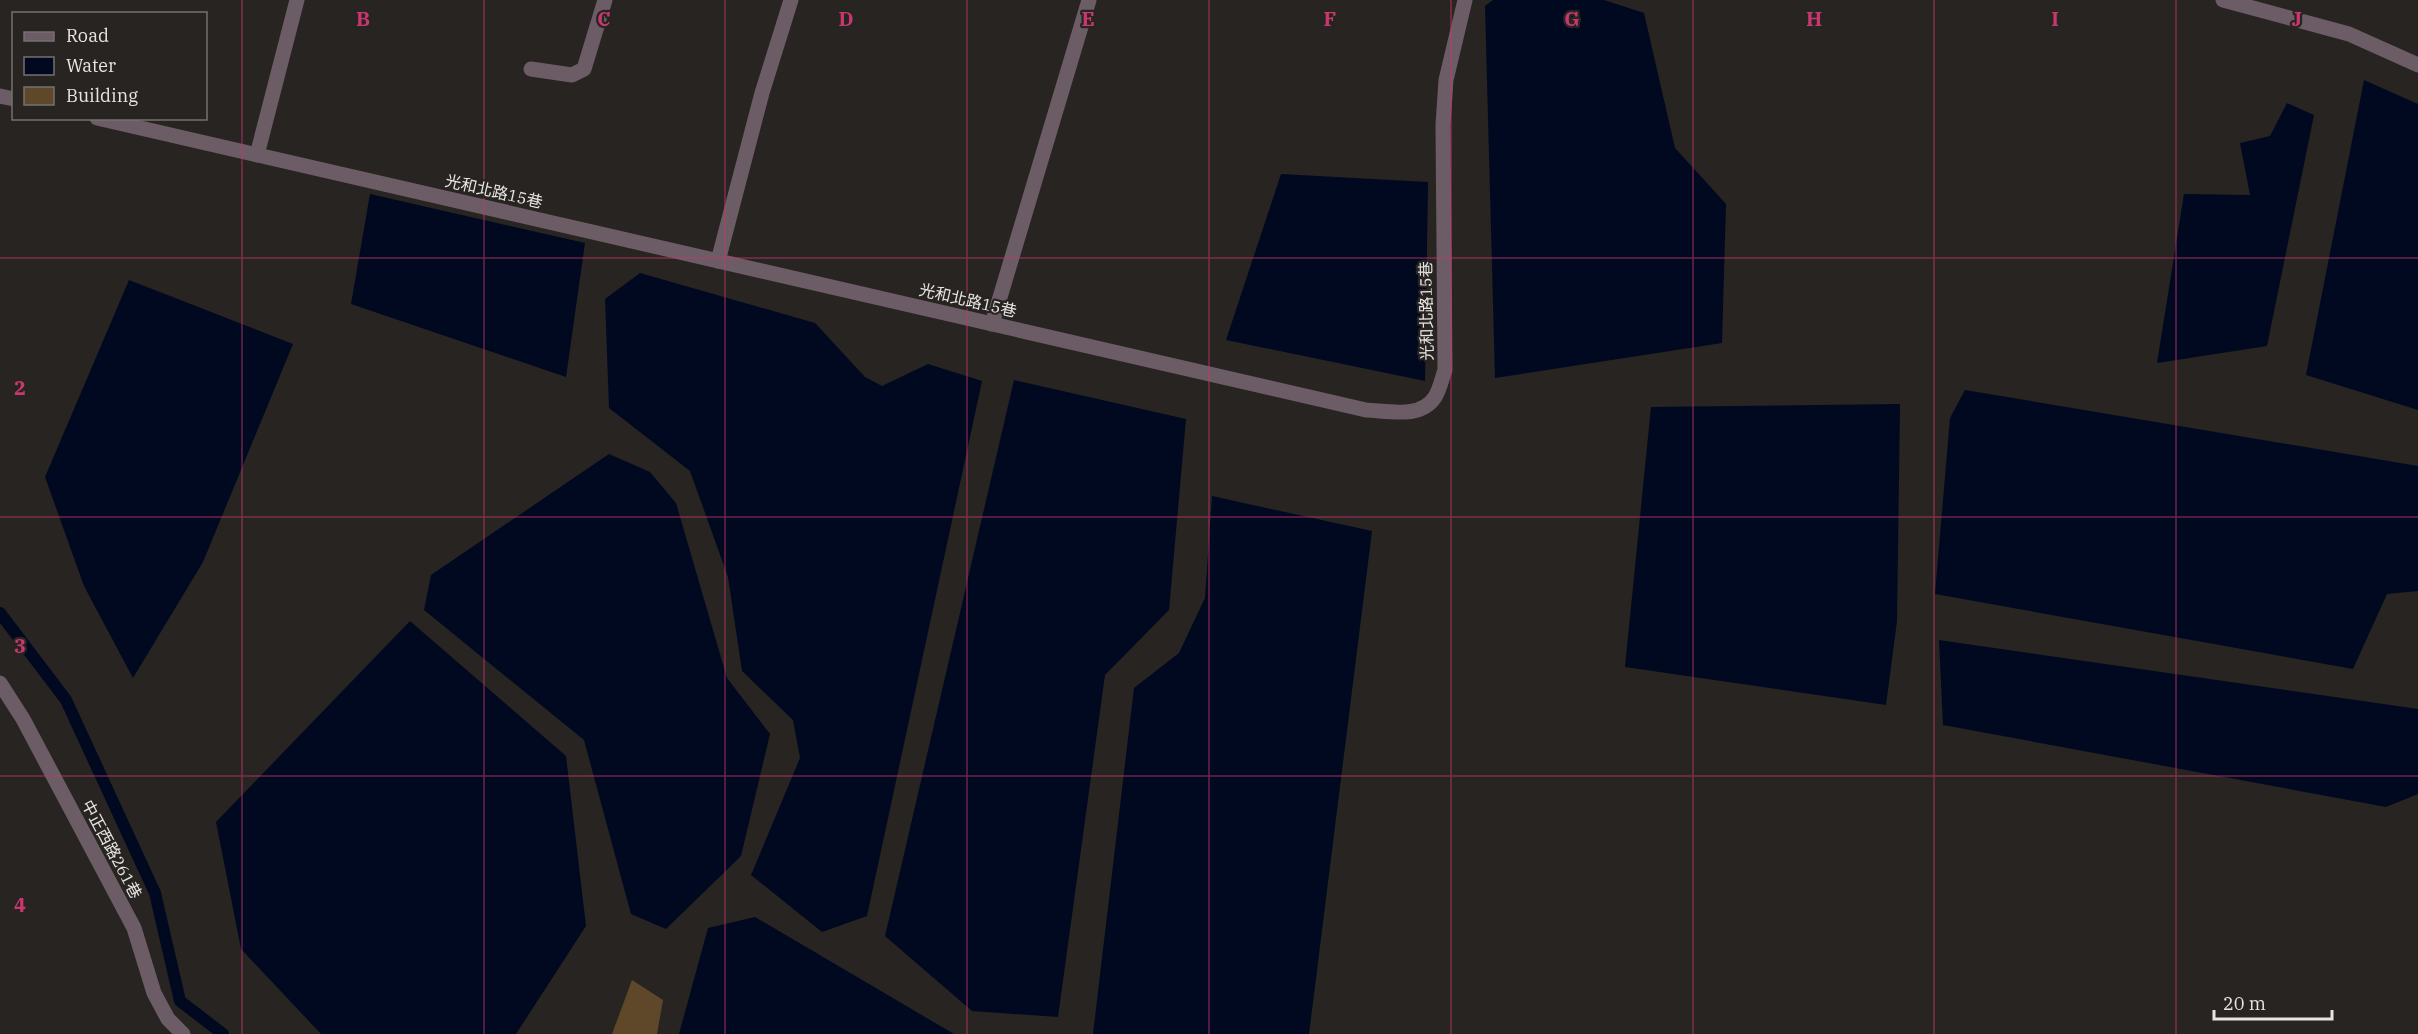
<svg xmlns="http://www.w3.org/2000/svg" width="2418" height="1034" font-family="'IBM Plex Serif','Noto Sans TC',serif">
<style>
.water{fill:#010921}
.lines{fill:none;stroke-linecap:round;stroke-linejoin:round}
.stream{stroke:#010921;stroke-width:12}
.building{fill:#5f482a}
.lane{stroke:#6c5c65;stroke-width:15}
.street{stroke:#6c5c65;stroke-width:15}
.grid{fill:none;stroke:#c8376f;stroke-width:1.5;stroke-opacity:0.55}
.labels{text-anchor:middle;dominant-baseline:central;stroke-width:4.5;stroke-linejoin:round;paint-order:stroke}
.street-label{font-size:16px;fill:#e7e5e2;stroke:#272421}
.grid-label{font-size:20px;text-anchor:middle;font-weight:bold;fill:#c8376f;stroke:#272421;stroke-width:4.5;stroke-linejoin:round;paint-order:stroke}
</style>
<rect width="100%" height="100%" fill="#272421"/>
<g class="water">
<polygon points="1493,0 1604,0 1644,13 1675,148 1726,204 1722,343 1495,378 1485,6"/>
<polygon points="2364,80 2418,104 2418,410 2306,375"/>
<polygon points="2287,103 2314,115 2267,346 2157,363 2184,194 2250,195 2240,143 2270,136"/>
<polygon points="1281,174 1428,182 1425,381 1226,340"/>
<polygon points="370,194 585,243 566,377 351,304"/>
<polygon points="640,273 815,323 865,377 882,386 928,364 982,381 867,916 822,932 751,875 800,758 793,720 742,671 728,577 690,471 609,408 605,299"/>
<polygon points="129,280 293,344 203,562 133,678 84,586 45,477"/>
<polygon points="1014,380 1186,419 1169,610 1105,675 1058,1017 972,1011 885,936"/>
<polygon points="1965,390 2418,466 2418,591 2387,594 2353,669 1935,594 1950,418"/>
<polygon points="1900,404 1897,621 1886,705 1625,667 1651,407"/>
<polygon points="609,454 650,472 676,503 727,678 770,734 741,856 666,929 631,914 584,740 424,610 431,575"/>
<polygon points="1212,496 1372,531 1309,1034 1093,1034 1134,688 1179,653 1205,598"/>
<polygon points="410,621 566,756 586,926 516,1034 321,1034 241,949 216,822"/>
<polygon points="1939,640 2418,709 2418,794 2386,807 1943,725"/>
<polygon points="755,917 954,1034 679,1034 708,928"/>
</g>
<g class="lines">
<polyline class="stream" points="0,613 66,700 155,893 180,1001 223,1034"/>
</g>
<polygon class="building" points="632,980 663,1000 657,1034 612,1034"/>
<g class="lines">
<g class="lane">
<polyline points="531,69 572,75 584,69 605,0"/>
<polyline points="257,155 297,0"/>
<polyline points="718,261 762,93 791,0"/>
<polyline points="992,324 1089,0"/>
</g>
<g class="street">
<polyline points="2223,0 2349,34 2418,65"/>
<polyline points="0,96 14,99"/>
<path d="M97,118L1366,410C1389,411 1421,419 1435,397C1440,389 1442,378 1445,370L1443,125L1446,80L1465,0"/>
<polyline points="0,683 23,719 134,928 154,993 168,1019 183,1034"/>
</g>
</g>
<path class="grid" d="M242,0V1034M484,0V1034M725,0V1034M967,0V1034M1209,0V1034M1451,0V1034M1693,0V1034M1934,0V1034M2176,0V1034M0,258H2418M0,517H2418M0,776H2418"/>
<g class="labels">
<g class="street-label">
<text transform="translate(494 191) rotate(13)">光和北路15巷</text>
<text transform="translate(968 300) rotate(13)">光和北路15巷</text>
<text transform="translate(1426 311) rotate(-91)">光和北路15巷</text>
<text transform="translate(112 849) rotate(62)">中正西路261巷</text>
</g>
</g>
<g class="grid-label">
<text x="363" y="26">B</text>
<text x="604" y="26">C</text>
<text x="846" y="26">D</text>
<text x="1088" y="26">E</text>
<text x="1330" y="26">F</text>
<text x="1572" y="26">G</text>
<text x="1814" y="26">H</text>
<text x="2055" y="26">I</text>
<text x="2297" y="26">J</text>
<text x="20" y="395">2</text>
<text x="20" y="653">3</text>
<text x="20" y="912">4</text>
</g>
<rect x="12" y="12" width="195" height="108" fill="#272421" stroke="#74716e" stroke-width="1.5"/>
<rect x="24" y="32" width="30" height="9" fill="#6c5c65" stroke="#74716e" stroke-width="1.5"/>
<text x="66" y="42" font-size="18" fill="#e7e5e2">Road</text>
<rect x="24" y="57" width="30" height="18" fill="#010921" stroke="#74716e" stroke-width="1.5"/>
<text x="66" y="72" font-size="18" fill="#e7e5e2">Water</text>
<rect x="24" y="87" width="30" height="18" fill="#5f482a" stroke="#74716e" stroke-width="1.5"/>
<text x="66" y="102" font-size="18" fill="#e7e5e2">Building</text>
<path d="M2214 1010v9h118v-9" fill="none" stroke="#e7e5e2" stroke-width="3"/>
<text x="2223" y="1010" font-size="18" fill="#e7e5e2" stroke="#272421" stroke-width="4.5" paint-order="stroke">20 m</text>
</svg>
